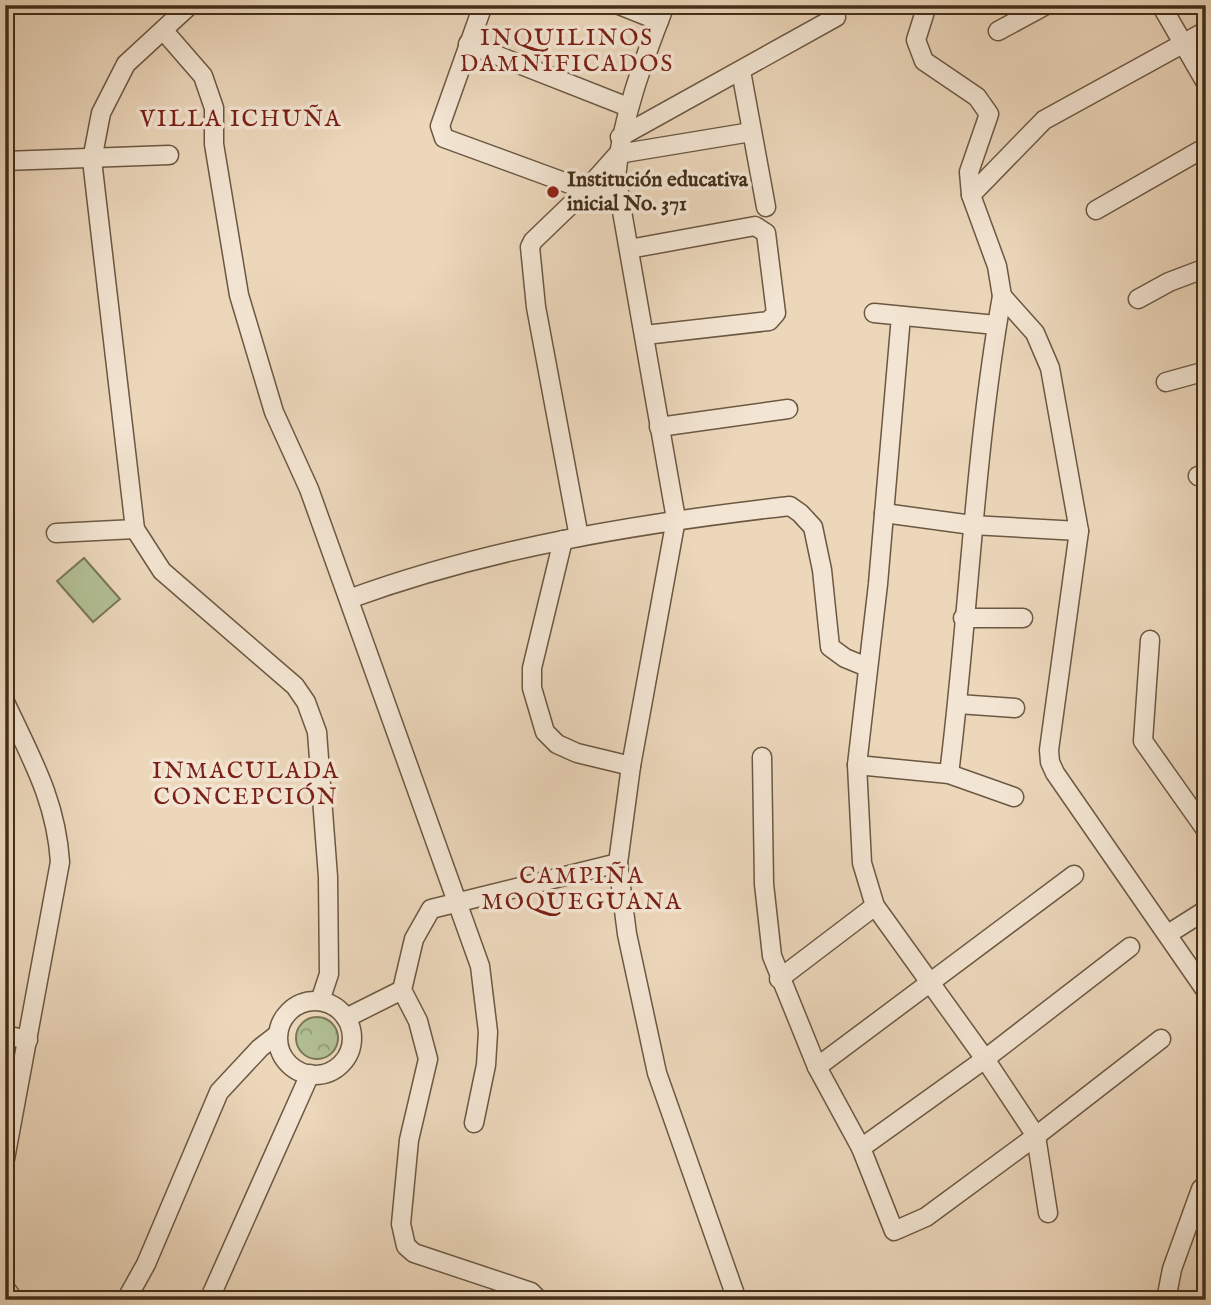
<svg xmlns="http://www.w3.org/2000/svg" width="1211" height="1305" font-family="'IM FELL English',serif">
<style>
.park{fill:url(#park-crowns);stroke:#7a7656;stroke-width:2}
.pitch{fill:#b2bf94;stroke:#7a7656;stroke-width:2}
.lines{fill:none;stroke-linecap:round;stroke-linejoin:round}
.minor-casing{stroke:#6c5842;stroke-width:21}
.minor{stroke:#f3e5d3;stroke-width:18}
.poi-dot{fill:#8f2418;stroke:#f3e5d3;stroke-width:2.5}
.labels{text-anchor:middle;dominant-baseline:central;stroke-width:7;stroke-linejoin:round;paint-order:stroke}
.poi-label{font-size:21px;font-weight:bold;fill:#412e19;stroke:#f3e5d3;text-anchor:start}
.neighbourhood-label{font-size:23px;letter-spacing:2px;fill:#7a1f14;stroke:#f3e5d3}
</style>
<defs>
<pattern id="park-crowns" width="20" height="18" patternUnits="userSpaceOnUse" patternTransform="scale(1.75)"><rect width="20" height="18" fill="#b2bf94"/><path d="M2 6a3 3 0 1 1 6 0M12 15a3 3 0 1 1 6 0" fill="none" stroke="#929c78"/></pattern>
</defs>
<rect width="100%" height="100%" fill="#ecd7bb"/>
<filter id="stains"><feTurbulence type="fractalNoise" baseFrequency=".00286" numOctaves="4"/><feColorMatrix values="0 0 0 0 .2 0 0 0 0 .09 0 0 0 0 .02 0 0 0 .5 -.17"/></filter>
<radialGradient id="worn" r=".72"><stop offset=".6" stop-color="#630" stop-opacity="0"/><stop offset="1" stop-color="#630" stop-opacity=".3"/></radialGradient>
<circle class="park" cx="317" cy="1038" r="21"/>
<polygon class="pitch" points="84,558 120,599 93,622 57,581"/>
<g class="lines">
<defs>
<g id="minor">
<polyline points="190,5 126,64 101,113 92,160 135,529 162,571 295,686 306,702 317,732 328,877 329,974 320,1001"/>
<polyline points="483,5 440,126 444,138 586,190 619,192"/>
<polyline points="619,5 659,21"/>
<path d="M665,5C643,62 622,116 616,177L676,519L631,766L618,863L627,934L657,1073L737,1300"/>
<path d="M927,5L916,40L924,61L977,97L989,114L969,172L971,195L997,266L1002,296C974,454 969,615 949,774"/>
<polyline points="1161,5 1206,83"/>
<polyline points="163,30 203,76 214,108 214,144 239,295 274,412 309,489 480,966 488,1032 486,1065 474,1123"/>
<polyline points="998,31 1046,5"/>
<polyline points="468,44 628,107"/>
<polyline points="741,71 766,207"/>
<polyline points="620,137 836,17 826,5"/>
<polyline points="5,161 169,155"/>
<polyline points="971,195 1044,120 1206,31"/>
<polyline points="1096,210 1206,147"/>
<polyline points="629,249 755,226 766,233 776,313 769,321 645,335"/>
<polyline points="1002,296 1035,333 1050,368 1079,531 1049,750 1050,762 1055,773 1206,991"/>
<polyline points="1138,299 1169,282 1206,268"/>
<polyline points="874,313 996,325"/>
<polyline points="901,316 878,584 857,765 862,863 875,906 985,1059 1036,1136 1048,1213"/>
<polyline points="1166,382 1206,371"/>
<polyline points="659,427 788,409"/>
<polyline points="1198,476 1206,474"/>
<polyline points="884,513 972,525 1079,531"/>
<polyline points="56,533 135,529"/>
<polyline points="579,537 536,307 530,247 533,241 586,190 618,154 751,132"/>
<polyline points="563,540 532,668 532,688 545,732 557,744 577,753 631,766"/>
<path d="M349,599C491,547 641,523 790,506L800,513L813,527L822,570L830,647L845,658L867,667"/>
<polyline points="963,618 1023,618"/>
<polyline points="1150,640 1143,741 1206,830"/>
<path d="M5,702C31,758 56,800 60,862L5,1159"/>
<polyline points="958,704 1015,708"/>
<polyline points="762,757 764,884 772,956 817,1067 861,1148 894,1231 926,1217 1036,1136 1161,1039"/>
<polyline points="857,765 949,774 1014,797"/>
<polyline points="1168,934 1206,910"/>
<polyline points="779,979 875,906"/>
<circle cx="315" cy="1038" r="37"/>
<polyline points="346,1018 402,990"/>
<polyline points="5,1035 28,1040"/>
<polyline points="817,1067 1074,875"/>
<polyline points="861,1148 985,1059 1130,947"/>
<polyline points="5,1288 14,1300"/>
<polyline points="126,1300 146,1264 219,1092 260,1048 278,1034"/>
<polyline points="209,1300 310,1074"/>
<polyline points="539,1300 531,1292 414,1253 406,1246 401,1224 409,1140 428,1059 418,1021 402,990 414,939 431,909 618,863"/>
<polyline points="1166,1300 1172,1269 1201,1189 1206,1184"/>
</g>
</defs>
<use href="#minor" class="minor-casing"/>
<use href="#minor" class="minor"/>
</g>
<circle class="poi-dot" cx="553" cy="192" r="7"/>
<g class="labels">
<g class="poi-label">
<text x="567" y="180">Institución educativa<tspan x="567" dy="24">inicial No. 371</tspan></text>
</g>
<g class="neighbourhood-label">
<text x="567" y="38">INQUILINOS<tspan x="567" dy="26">DAMNIFICADOS</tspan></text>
<text x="241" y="119">VILLA ICHUÑA</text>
<text x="246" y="771">INMACULADA<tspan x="246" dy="26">CONCEPCIÓN</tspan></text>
<text x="582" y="876">CAMPIÑA<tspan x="582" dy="26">MOQUEGUANA</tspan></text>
</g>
</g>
<rect width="1211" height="1305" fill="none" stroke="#ecd7bb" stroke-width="28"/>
<rect x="7" y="7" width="1197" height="1291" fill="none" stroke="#412e19" stroke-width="3.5"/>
<rect x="14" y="14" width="1183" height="1277" fill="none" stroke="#412e19" stroke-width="2"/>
<rect width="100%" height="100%" filter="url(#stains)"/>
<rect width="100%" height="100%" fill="url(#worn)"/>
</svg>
